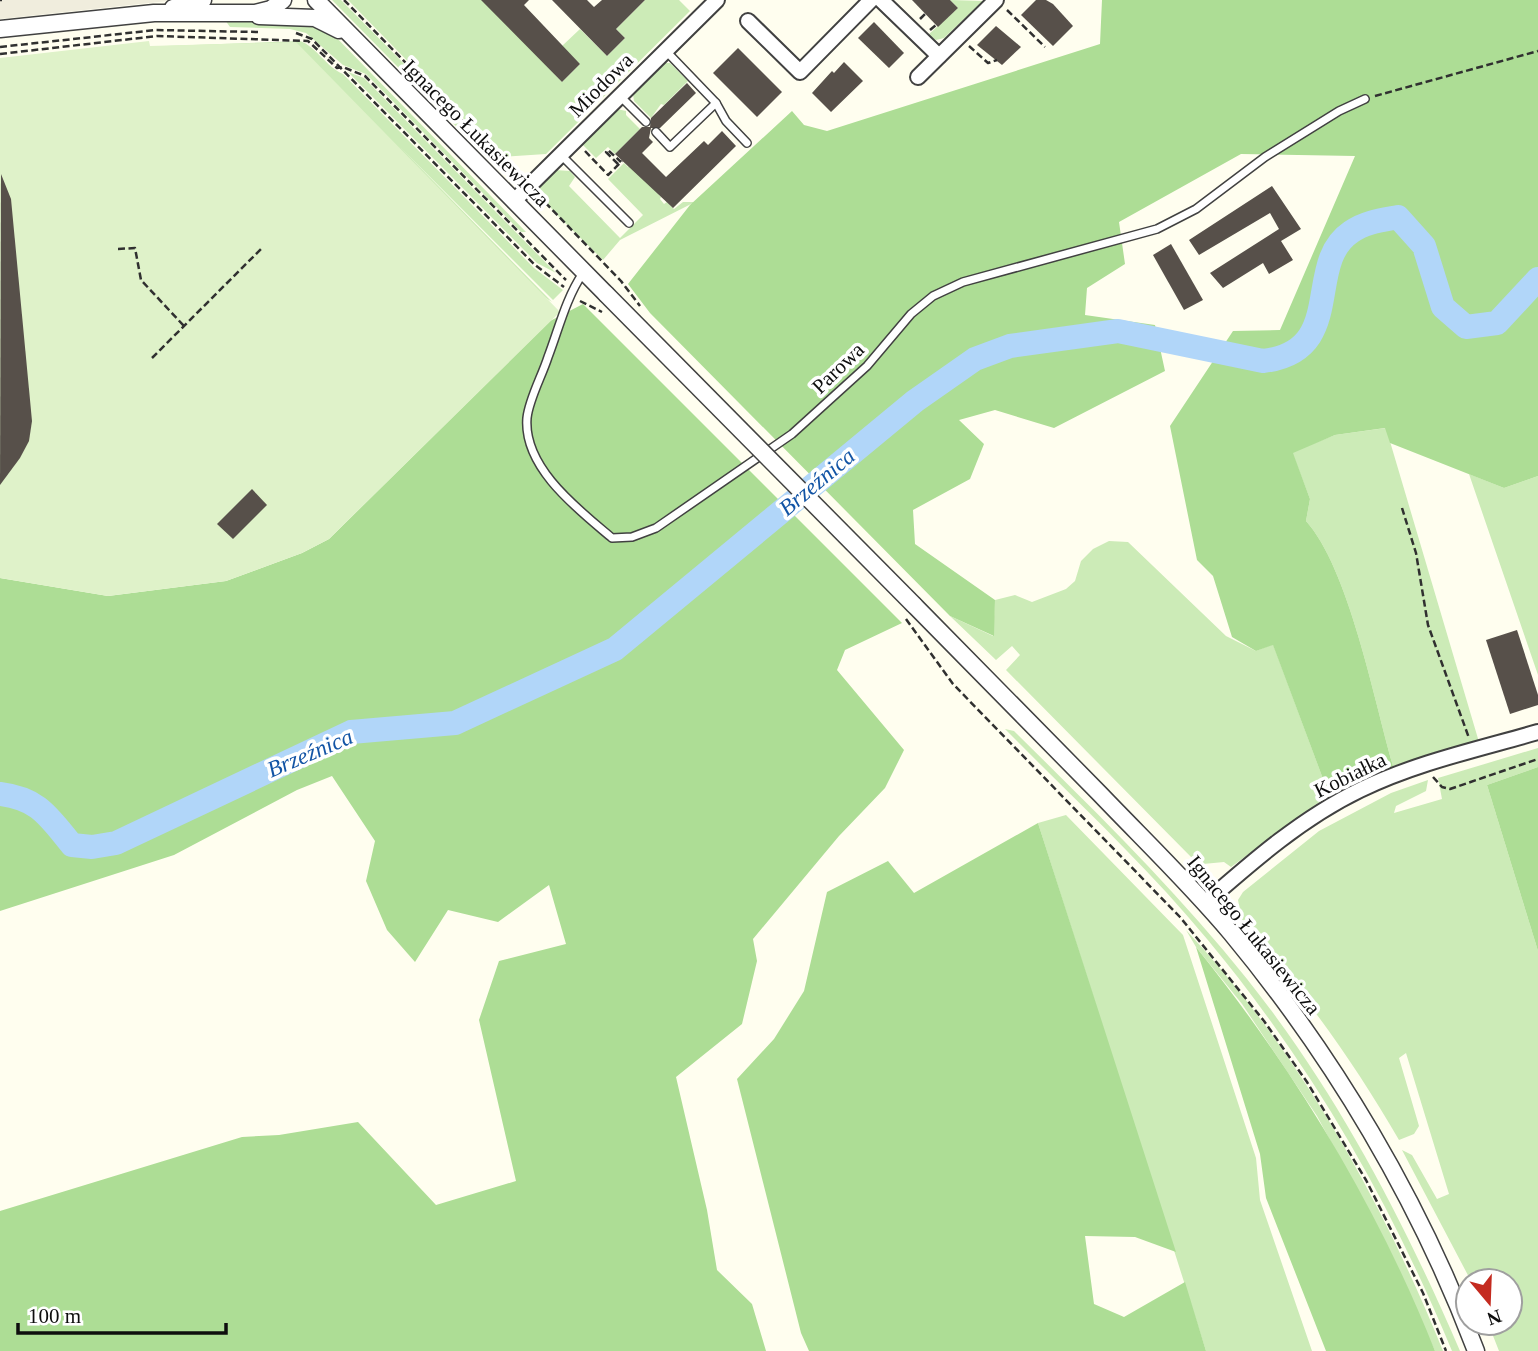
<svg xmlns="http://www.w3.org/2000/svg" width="1538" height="1351" font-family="Georgia,serif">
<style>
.green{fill:#ccebb7}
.forest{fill:#addd95}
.pitch{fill:#dff2c9}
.plaza{fill:#f0eddd}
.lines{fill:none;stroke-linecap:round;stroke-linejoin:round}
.river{stroke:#b1d6f9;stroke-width:24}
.building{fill:#57504a}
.service-casing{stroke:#414141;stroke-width:10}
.minor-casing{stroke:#414141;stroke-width:18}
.tertiary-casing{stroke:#414141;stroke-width:19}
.path{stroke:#303030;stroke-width:2.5;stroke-dasharray:7 3.5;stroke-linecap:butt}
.service{stroke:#fff;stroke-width:7}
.minor{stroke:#fff;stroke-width:14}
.tertiary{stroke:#fff;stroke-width:16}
.tertiary-bridge-casing{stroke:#414141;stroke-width:19;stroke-linecap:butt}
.tertiary-bridge{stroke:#fff;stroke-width:16}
.labels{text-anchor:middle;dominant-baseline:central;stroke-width:7;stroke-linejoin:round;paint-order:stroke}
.street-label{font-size:21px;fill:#0e0e0e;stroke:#fff}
.water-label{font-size:23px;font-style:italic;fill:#1254a5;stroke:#fff}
</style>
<rect width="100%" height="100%" fill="#fffeef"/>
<g class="green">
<polygon points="332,0 341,0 518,179 501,172"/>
<polygon points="348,0 484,0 562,82 580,64 562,46 580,29 607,56 625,38 616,29 645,0 679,0 690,11 546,154 501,157"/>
<polygon points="950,0 983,1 944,38 936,40 928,35 958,8"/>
<polygon points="225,20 305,23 330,31 526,232 521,232 366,74 343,65 306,33 290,29 230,27"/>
<path d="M300,41C317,47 326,67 343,74L534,268L563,290L553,300L400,147L552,302L165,46Z"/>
<polygon points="663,63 670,63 688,81 664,105 661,104 651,118 634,101 633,94"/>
<polygon points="348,72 364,78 556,273 537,263"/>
<polygon points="617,109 626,111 626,115 640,129 615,154 608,147 596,158 582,144"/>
<polygon points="624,163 628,167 631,165 661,197 660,199 664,204 667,202 674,209 683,202 695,202 620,240 603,260 555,213 536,189 555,170 570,171 575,177 569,186 620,238 643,215 608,179"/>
<path d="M1386,428L1479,742L1393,766C1374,700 1349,569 1306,521L1310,499L1292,452L1335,435Z"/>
<polygon points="1469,474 1504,488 1538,476 1538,675"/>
<polygon points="1109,541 1128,542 1226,636 1256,651 1273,644 1329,795 1231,867 1224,862 1203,864 1194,860 1006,670 1020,655 1012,646 996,660 950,616 993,636 995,600 1015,595 1032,602 1066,589 1075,581 1081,561 1093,549"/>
<path d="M1005,729L1014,731C1095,811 1176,890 1247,979C1337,1092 1403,1219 1460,1351H1452C1390,1201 1311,1064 1207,939C1145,864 1073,798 1005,729Z"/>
<path d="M1538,748V767L1487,785L1538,951V1351H1499L1488,1323H1510V1281H1471L1402,1150L1412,1155L1437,1199L1449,1194L1406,1053L1399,1058L1419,1126L1414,1134L1399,1140C1353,1060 1301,990 1242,920L1238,900L1243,892L1319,831L1391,793L1428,780L1426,791L1396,806L1394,813L1442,799L1438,778Z"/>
<polygon points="1066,815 1183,935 1256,1158 1260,1200 1312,1351 1206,1351 1038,823"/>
<path d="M1186,930C1297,1048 1383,1202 1443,1351H1435L1377,1227L1317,1116L1242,1004L1196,947Z"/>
</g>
<g class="forest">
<path d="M1102,0H1538V476L1504,488L1390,443L1385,428L1335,435L1293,453L1310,499L1306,521C1349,569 1374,700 1393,766L1329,795L1273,645L1256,651L1232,637L1213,576L1197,560L1170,426L1233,331L1280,330L1355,156L1241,154L1119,222L1125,264L1087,288L1085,315L1155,325L1165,371L1054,428L995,410L959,420L984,444L970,479L913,510L915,544L995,600L994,636L950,616L650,313L628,284L690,205L792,111L804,125L827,131L1100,44Z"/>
<polygon points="583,304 902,623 845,650 837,670 904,750 885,788 839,836 753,939 757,961 742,1024 676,1077 707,1210 717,1270 752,1304 766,1351 0,1351 0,1211 242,1137 279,1135 358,1122 436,1205 516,1181 479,1020 499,961 566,944 549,885 498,922 448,910 415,962 387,930 366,881 375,841 332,776 297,790 174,855 0,911 0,578 108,596 226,581 302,553 329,539 550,321"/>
<polygon points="1538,767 1538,951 1487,785"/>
<polygon points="1038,823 1176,1252 1135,1237 1085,1236 1094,1304 1124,1317 1185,1282 1206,1351 809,1351 801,1333 737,1079 774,1039 804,991 827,892 888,861 914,893"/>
<path d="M1196,947C1294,1069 1377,1205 1435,1351H1326L1266,1198L1260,1154Z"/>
</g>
<polygon class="pitch" points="149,41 150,46 296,42 560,312 329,539 302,553 226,581 108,596 0,578 0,58"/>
<polygon class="plaza" points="0,0 177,0 0,19"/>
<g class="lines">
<path class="river" d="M0,794C39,799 48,816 72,845L92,847L116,843L351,732L455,723L615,649L915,401L975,359L1010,346L1118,331L1263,361C1348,351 1303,264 1351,232C1365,222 1382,220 1398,217L1424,246L1443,307L1466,327L1497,323L1538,279"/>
</g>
<g class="building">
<polygon points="481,0 529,0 524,5 580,64 562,82"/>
<polygon points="552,0 587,0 594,7 602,0 645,0 616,29 625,38 607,56"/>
<polygon points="912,0 950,0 958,8 938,27"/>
<polygon points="1036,0 1046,0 1053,4 1073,26 1053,46 1021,15"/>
<polygon points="874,22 904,53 889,68 858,38"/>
<polygon points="996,26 1021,47 1002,65 977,45"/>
<polygon points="738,48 782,92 757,117 713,73"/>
<polygon points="844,62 863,81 831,112 812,93 832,71 834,73"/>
<polygon points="687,83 696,93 660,128 651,128 649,138 653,142 642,153 666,177 704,141 708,145 722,131 736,146 673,208 615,154 642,127 650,127 651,118"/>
<polygon points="1,174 11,199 32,421 29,441 20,458 0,485"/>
<polygon points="1272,186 1301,229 1281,241 1293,260 1269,274 1263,263 1223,288 1210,273 1279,229 1270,213 1199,255 1189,240"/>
<polygon points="1171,244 1203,300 1184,310 1153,255"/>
<polygon points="252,489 267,505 233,539 217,524"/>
<polygon points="1517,630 1538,695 1538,705 1510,714 1486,640"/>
</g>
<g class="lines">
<defs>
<g id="service">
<polyline points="620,96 646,122"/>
<polyline points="716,103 726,121 747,143"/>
<polyline points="656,132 670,147 716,103 666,51"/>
<polyline points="561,155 629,223"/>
<path d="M583,273C566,298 559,328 548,357C542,376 529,399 527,418C523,468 579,510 612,538L632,537L656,528L792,434L867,366L911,314L933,296L963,282L1157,229L1196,209L1265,157L1339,111L1365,99"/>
</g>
<g id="minor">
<polyline points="881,0 939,56"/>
<polyline points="748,21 800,72 871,0"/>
<polyline points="918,77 996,0"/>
<polyline points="514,201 717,0"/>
<path d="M1205,903C1253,861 1302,818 1360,790C1415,763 1479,749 1538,732"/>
</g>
<g id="tertiary">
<polyline points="316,0 606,294"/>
<polyline points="173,8 203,0"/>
<polyline points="259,16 315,18 339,30"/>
<polyline points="0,29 154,13 255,13 271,9 283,0"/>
<path d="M914,605C976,668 1038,731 1100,794C1144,840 1190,884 1231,933C1334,1057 1419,1200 1476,1351"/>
</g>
</defs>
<use href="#service" class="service-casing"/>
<use href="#minor" class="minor-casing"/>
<use href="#tertiary" class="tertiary-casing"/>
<g class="path">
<polyline points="0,0 2,0"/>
<polyline points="344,0 505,164 520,174"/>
<polyline points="1007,10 1045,47"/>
<polyline points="920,19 925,14"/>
<polyline points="930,30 936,25"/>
<polyline points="296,33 312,39 535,265 564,287"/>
<polyline points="969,46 988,63 997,60"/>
<polyline points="0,47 156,30 258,32"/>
<polyline points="0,54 157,36 308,41 337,68 343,67 365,76 566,280"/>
<polyline points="1375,96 1538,51"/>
<polyline points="585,151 608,175 622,161"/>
<polyline points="618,164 606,152 608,150 621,162"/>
<polyline points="538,195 621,281 640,306"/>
<polyline points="118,249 135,248 141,280 184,326"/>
<polyline points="580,301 602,312"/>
<polyline points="152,358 262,248"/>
<polyline points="1402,508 1416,553 1428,625 1469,738"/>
<polyline points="906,619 953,684 1180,917 1264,1021 1307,1082 1366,1180 1423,1293 1446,1351"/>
<polyline points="1433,777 1442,787 1450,789 1538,759"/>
</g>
<use href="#service" class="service"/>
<use href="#minor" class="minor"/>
<use href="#tertiary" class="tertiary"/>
<defs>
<polyline id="tertiary-bridge" points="606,294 914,605"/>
</defs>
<use href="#tertiary-bridge" class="tertiary-bridge-casing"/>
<use href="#tertiary-bridge" class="tertiary-bridge"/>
</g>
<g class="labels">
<g class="street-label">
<text transform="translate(601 85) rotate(-45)">Miodowa</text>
<text transform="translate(476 133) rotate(45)">Ignacego Łukasiewicza</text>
<text transform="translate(838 368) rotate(-44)">Parowa</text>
<text transform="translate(1350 775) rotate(-26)">Kobiałka</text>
<text transform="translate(1254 935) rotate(51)">Ignacego Łukasiewicza</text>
</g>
<g class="water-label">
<text transform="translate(817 482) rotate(-40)">Brzeźnica</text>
<text transform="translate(310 753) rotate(-23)">Brzeźnica</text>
</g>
</g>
<g transform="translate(1489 1302) rotate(161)"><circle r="33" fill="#ffffff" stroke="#9f9f9f" stroke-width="2"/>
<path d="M0-5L12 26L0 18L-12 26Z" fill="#c42b20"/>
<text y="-10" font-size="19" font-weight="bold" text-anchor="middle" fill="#0e0e0e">N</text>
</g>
<path d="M18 1323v10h208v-10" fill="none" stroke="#0e0e0e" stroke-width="3.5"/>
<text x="28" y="1323" font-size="21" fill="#0e0e0e" stroke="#ffffff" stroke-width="5" paint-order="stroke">100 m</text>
</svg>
